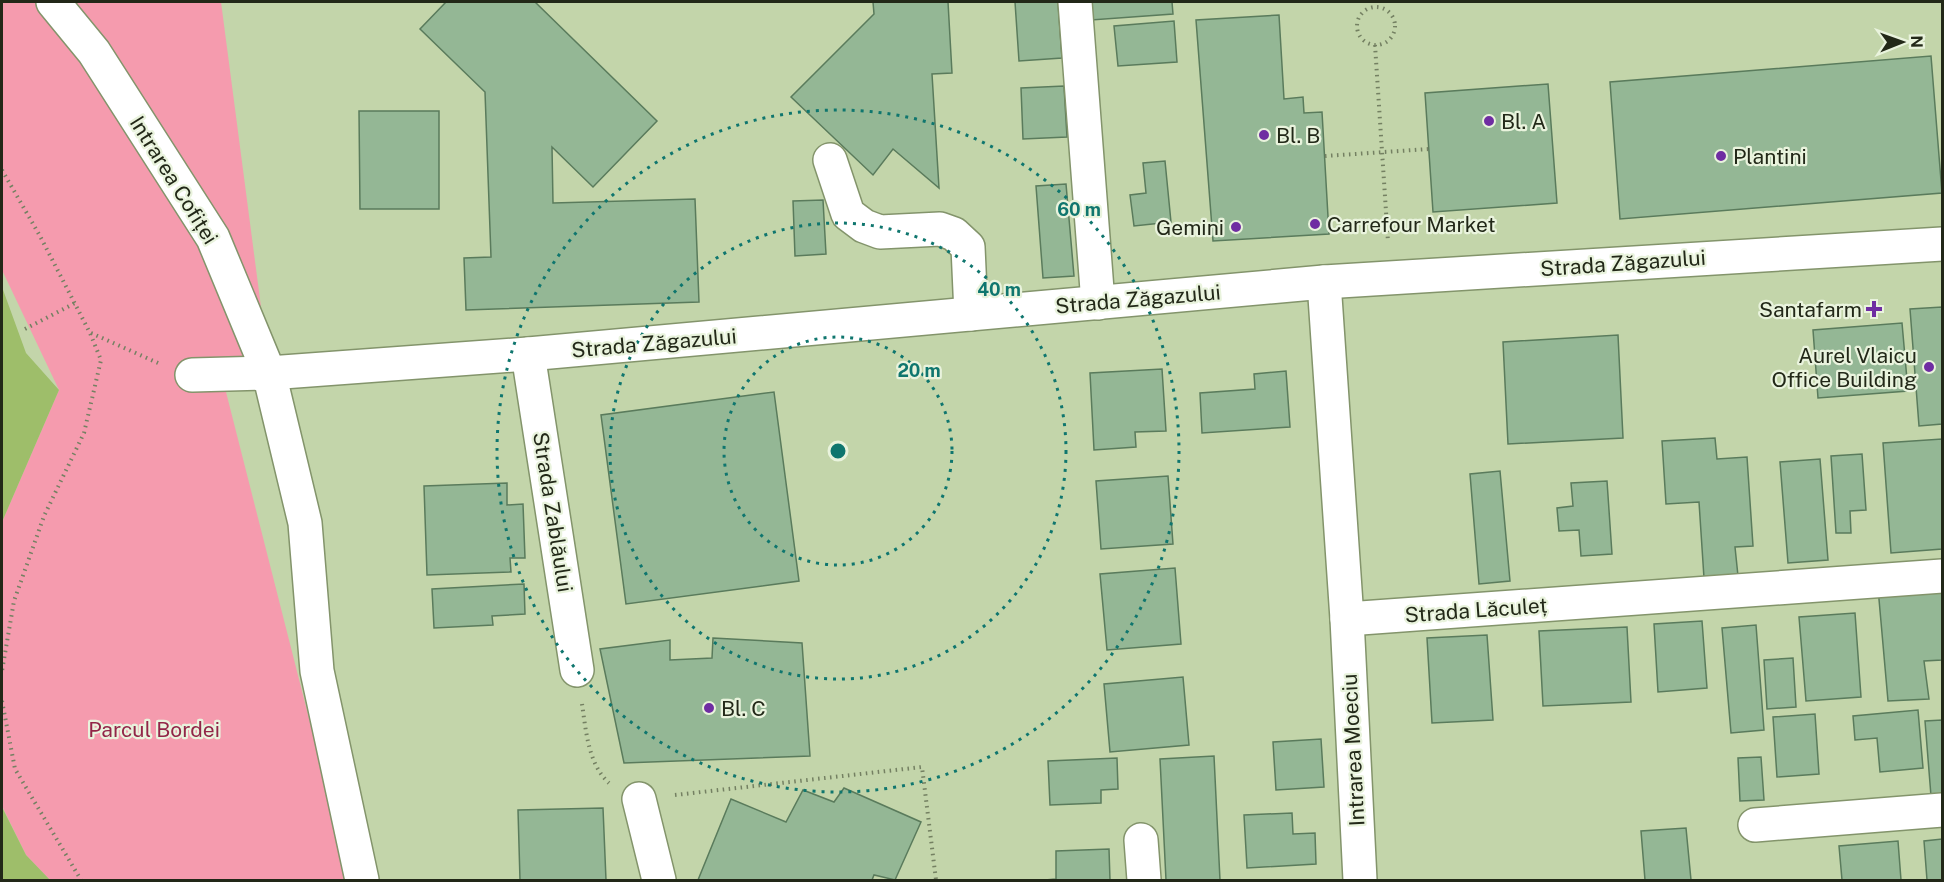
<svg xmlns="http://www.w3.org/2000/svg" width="1944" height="882" font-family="'Public Sans',sans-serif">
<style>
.green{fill:#f59bae}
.water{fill:#9ebe6a}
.building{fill:#94b795;stroke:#5a7b5c;stroke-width:1.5}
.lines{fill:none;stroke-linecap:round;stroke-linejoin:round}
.minor-casing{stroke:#83946b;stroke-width:36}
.path{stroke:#748062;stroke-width:4;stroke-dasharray:1.5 4.5;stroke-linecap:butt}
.minor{stroke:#fff;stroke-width:33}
.ring{fill:none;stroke:#0f766e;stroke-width:3;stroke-dasharray:3 6}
.poi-dot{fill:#6f2da2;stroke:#e9f3dd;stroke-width:2}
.labels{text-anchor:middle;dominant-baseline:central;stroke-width:4.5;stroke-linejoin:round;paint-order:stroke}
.poi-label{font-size:21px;fill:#222818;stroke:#e9f3dd;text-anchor:start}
.street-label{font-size:21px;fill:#222818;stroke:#e9f3dd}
.park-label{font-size:21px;fill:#922548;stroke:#e9f3dd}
.centre{fill:#0f766e;stroke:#e9f3dd;stroke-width:3}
.ring-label{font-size:18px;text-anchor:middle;font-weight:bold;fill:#0f766e;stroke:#e9f3dd;stroke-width:4.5;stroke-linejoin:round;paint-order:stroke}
</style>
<rect width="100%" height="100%" fill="#c3d5aa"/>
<polygon class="green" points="2,2 221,2 266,345 226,392 350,880 50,880 26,855 2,806 2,522 59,390 2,270"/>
<g class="water">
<polygon points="2,287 26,353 59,390 2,522"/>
<polygon points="2,807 26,855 50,880 2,880"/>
</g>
<g class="building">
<polygon points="446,2 535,2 657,121 593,187 552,147 553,203 695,199 699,302 466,310 464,258 491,257 485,92 420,29"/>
<polygon points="873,2 948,2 952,73 932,74 939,188 893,149 873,175 791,97 874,14"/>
<polygon points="1015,2 1058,2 1062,58 1019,61"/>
<polygon points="1090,2 1172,2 1173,14 1091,20"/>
<polygon points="1279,15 1284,99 1303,97 1304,113 1322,112 1329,234 1213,241 1196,20"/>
<polygon points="1174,21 1177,62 1118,66 1114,26"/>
<polygon points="1931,56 1942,193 1620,219 1610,82"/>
<polygon points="1548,84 1557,203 1433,212 1425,93"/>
<polygon points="1064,86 1067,137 1023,139 1021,88"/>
<polygon points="359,111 439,111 439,209 360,209"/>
<polygon points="1165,161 1171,222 1134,226 1130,195 1146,193 1143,163"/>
<polygon points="1066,184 1074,276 1043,278 1036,186"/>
<polygon points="823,200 826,254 795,256 793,201"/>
<polygon points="1942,307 1942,424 1919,426 1910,309"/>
<polygon points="1902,323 1908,391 1818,398 1813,330"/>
<polygon points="1618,335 1623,438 1508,444 1503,342"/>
<polygon points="1162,369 1166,431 1135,432 1136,447 1094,450 1090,373"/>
<polygon points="1286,371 1290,427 1202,433 1200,393 1255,389 1254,374"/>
<polygon points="774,392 799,581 626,604 601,415"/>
<polygon points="1715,438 1717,459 1747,457 1753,546 1735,547 1738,576 1704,578 1699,502 1666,504 1662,441"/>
<polygon points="1942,439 1942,549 1891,553 1883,443"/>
<polygon points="1862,454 1866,510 1850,511 1851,533 1836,533 1831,456"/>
<polygon points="1820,459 1828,560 1788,563 1780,462"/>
<polygon points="1500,471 1510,581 1479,584 1470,474"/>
<polygon points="1168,476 1173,544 1101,549 1096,481"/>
<polygon points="1607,481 1612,554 1581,556 1579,530 1559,531 1557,508 1573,506 1571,483"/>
<polygon points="507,483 507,505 523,504 525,558 510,558 511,572 427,575 424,486"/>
<polygon points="1175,568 1181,644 1107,650 1100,574"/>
<polygon points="524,584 525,614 492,616 493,625 434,628 432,589"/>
<polygon points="1942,585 1942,660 1924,661 1929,699 1888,701 1878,588"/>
<polygon points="1855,613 1861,697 1806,701 1799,617"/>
<polygon points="1702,621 1707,688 1658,692 1654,624"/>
<polygon points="1756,625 1764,730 1731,733 1722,628"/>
<polygon points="1627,627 1631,702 1543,706 1539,631"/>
<polygon points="1487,635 1493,720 1432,723 1427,638"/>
<polygon points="713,638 802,643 810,756 624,763 600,649 670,640 670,660 712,658"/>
<polygon points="1793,658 1796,707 1767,709 1764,660"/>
<polygon points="1183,677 1189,745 1110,752 1104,684"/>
<polygon points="1918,710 1923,768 1880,772 1877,738 1855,740 1853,716"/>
<polygon points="1815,714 1819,774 1777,777 1773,717"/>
<polygon points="1942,720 1942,795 1931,796 1925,721"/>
<polygon points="1321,739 1324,787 1276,790 1273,742"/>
<polygon points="1214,756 1220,880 1166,880 1160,759"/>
<polygon points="1761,757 1764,800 1740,801 1738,758"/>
<polygon points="1117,758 1118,789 1101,790 1101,803 1050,805 1048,761"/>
<polygon points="844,788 921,822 895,880 874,875 872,880 698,880 731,799 786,822 803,790 834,802"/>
<polygon points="603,808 606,880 520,880 518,810"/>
<polygon points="1292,813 1293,834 1315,833 1316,864 1247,868 1244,815"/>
<polygon points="1686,828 1691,880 1645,880 1641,831"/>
<polygon points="1942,839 1942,880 1927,880 1924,841"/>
<polygon points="1898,841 1901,880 1842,880 1839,846"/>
<polygon points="1109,849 1110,880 1045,880 1056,879 1056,851"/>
</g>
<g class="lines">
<defs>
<g id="minor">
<polyline points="53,2 94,52 213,238 269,373 305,523 317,671 362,880"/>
<polyline points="1075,2 1098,303"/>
<polyline points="830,160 848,214 864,226 880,232 940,229 954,234 968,247 971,314"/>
<polyline points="1324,282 1347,619 1360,880"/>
<polyline points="528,354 577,670"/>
<polyline points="192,375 269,373 528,354 1324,282 1942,244"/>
<polyline points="1347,619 1942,576"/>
<polyline points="639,799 659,880"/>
<polyline points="1755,825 1942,810"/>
<polyline points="1141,840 1144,880"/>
</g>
</defs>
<use href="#minor" class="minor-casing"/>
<g class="path">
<circle cx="1376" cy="26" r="19"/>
<polyline points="1375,45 1388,242"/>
<polyline points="1325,156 1429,149"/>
<polyline points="2,170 40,236 90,333 101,360 84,433 44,516 14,601 2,671"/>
<polyline points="25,329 75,303"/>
<polyline points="91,333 158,363"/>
<polyline points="2,701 15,769 81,880"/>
<path d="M582,704C586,730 588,764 609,783"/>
<polyline points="675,795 922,767 936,880"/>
</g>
<use href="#minor" class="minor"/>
</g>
<g class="ring">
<circle cx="838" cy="451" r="114"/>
<circle cx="838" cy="451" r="228"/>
<circle cx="838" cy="451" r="341"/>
</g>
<g class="poi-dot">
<circle cx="1489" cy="121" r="6"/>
<circle cx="1264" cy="135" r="6"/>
<circle cx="1721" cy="156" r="6"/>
<circle cx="1315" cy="224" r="6"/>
<circle cx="1236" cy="227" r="6"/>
<path d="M1871 300h6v6h6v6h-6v6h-6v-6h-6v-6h6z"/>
<circle cx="1929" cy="367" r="6"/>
<circle cx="709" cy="708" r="6"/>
</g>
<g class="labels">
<g class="poi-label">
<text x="1501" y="121">Bl. A</text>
<text x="1276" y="135">Bl. B</text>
<text x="1733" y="156">Plantini</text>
<text x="1327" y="224">Carrefour Market</text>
<text x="1224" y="227" text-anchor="end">Gemini</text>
<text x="1862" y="309" text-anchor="end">Santafarm</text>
<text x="1917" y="355" text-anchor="end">Aurel Vlaicu<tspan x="1917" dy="24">Office Building</tspan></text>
<text x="721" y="708">Bl. C</text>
</g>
<g class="street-label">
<text transform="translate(174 180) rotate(58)">Intrarea Cofiței</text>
<text transform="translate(1623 263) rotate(-4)">Strada Zăgazului</text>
<text transform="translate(1138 299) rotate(-5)">Strada Zăgazului</text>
<text transform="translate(654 343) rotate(-5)">Strada Zăgazului</text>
<text transform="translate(553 512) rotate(81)">Strada Zablăului</text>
<text transform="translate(1476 610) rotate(-4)">Strada Lăculeț</text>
<text transform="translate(1353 750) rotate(-93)">Intrarea Moeciu</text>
</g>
<g class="park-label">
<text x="154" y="729">Parcul Bordei</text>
</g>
</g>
<circle cx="838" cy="451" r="9" class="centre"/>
<g class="ring-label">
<text x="1079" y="216">60 m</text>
<text x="999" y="296">40 m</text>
<text x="919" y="377">20 m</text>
</g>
<rect width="1944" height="882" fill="none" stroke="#222818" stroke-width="6"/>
<g transform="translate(1902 42) rotate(89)" stroke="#e9f3dd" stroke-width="4.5" paint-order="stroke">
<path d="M0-4.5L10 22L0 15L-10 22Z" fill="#222818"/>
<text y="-9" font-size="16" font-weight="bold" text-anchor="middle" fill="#222818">N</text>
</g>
</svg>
